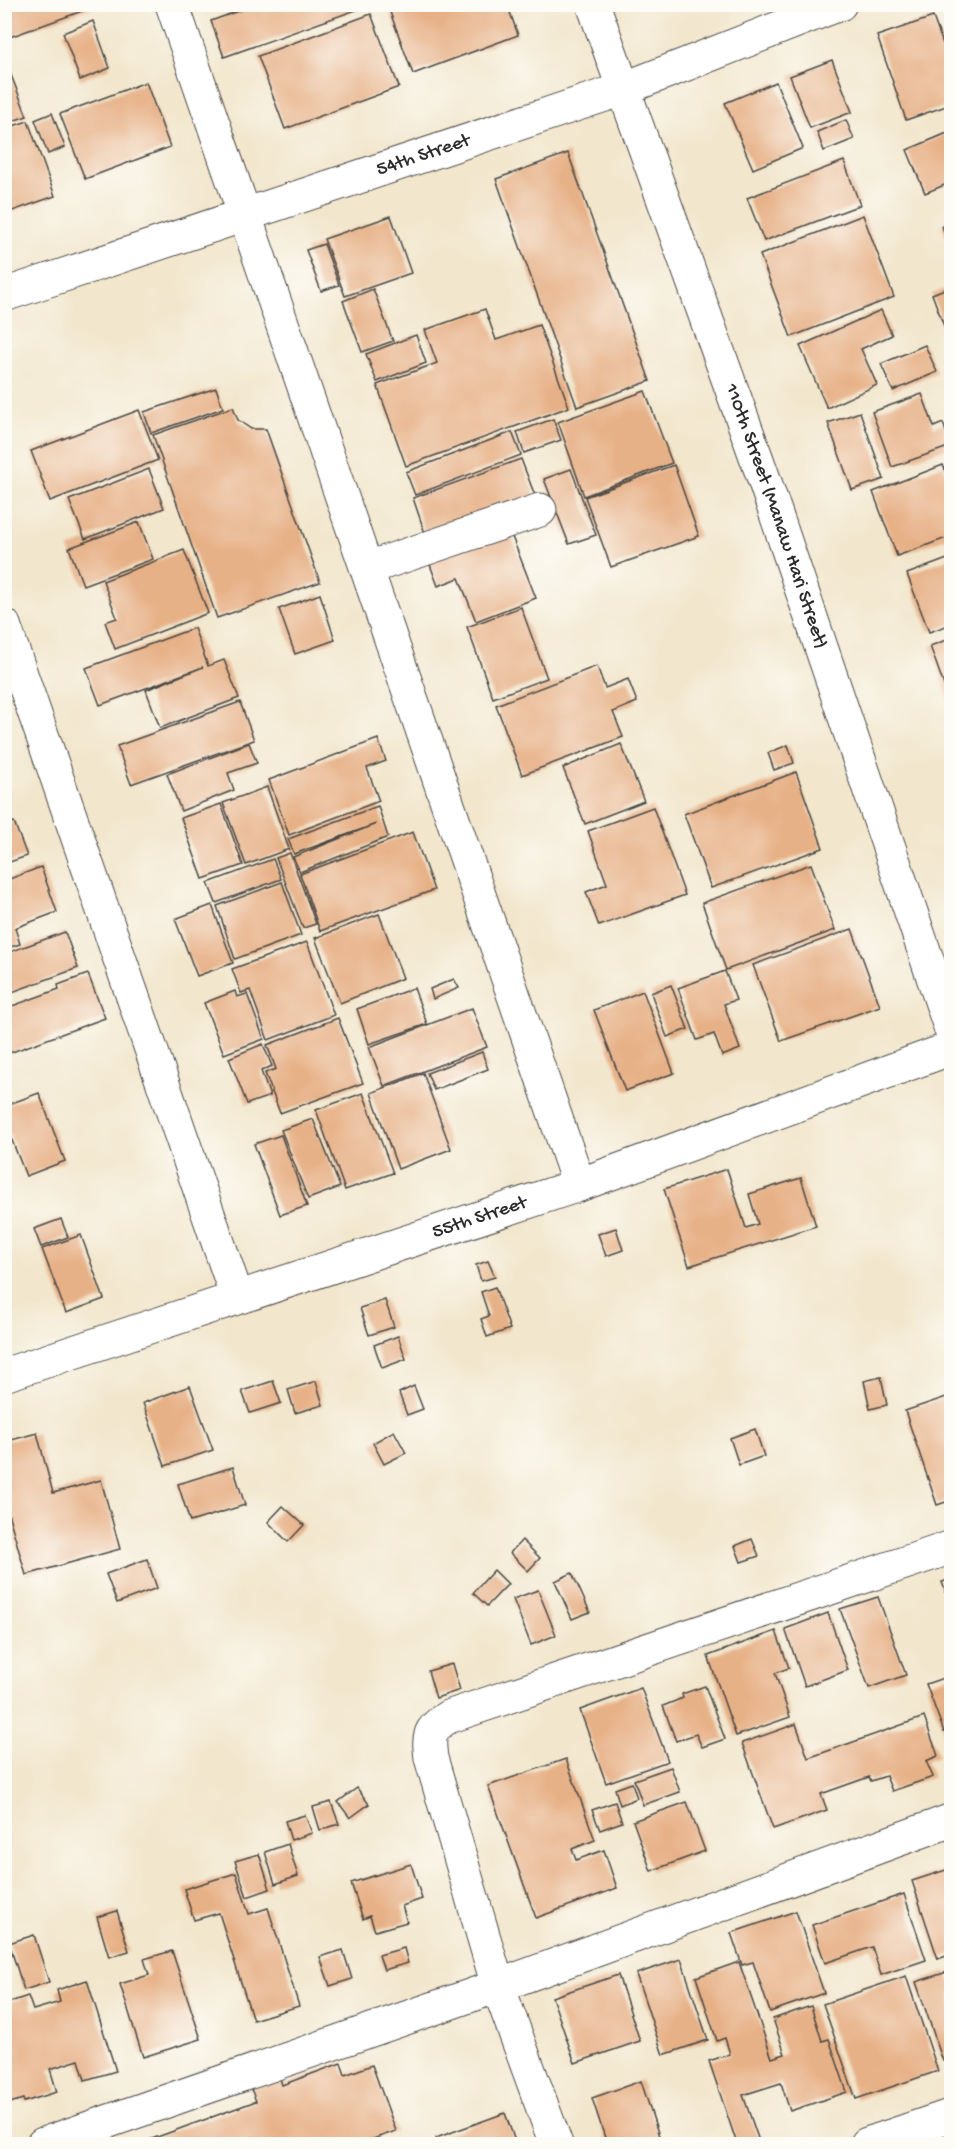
<svg xmlns="http://www.w3.org/2000/svg" width="956" height="2149" font-family="'Gochi Hand',sans-serif">
<style>
.building{fill:#e7b187}
.lines{fill:none;stroke-linecap:round;stroke-linejoin:round}
.minor-casing{stroke:#494743;stroke-width:35}
.tertiary-casing{stroke:#494743;stroke-width:35}
.secondary-casing{stroke:#494743;stroke-width:35}
.minor{stroke:#fff;stroke-width:33}
.tertiary{stroke:#fff;stroke-width:33}
.secondary{stroke:#fff;stroke-width:33}
.labels{text-anchor:middle;dominant-baseline:central;stroke-width:4.5;stroke-linejoin:round;paint-order:stroke}
.street-label{font-size:20px;fill:#2b2b2b;stroke:#fdfcf7}
</style>
<rect width="100%" height="100%" fill="#fdfcf7"/>
<filter id="ink" filterUnits="userSpaceOnUse"><feTurbulence type="fractalNoise" baseFrequency=".0167" numOctaves="2"/><feDisplacementMap in="SourceGraphic" scale="12" xChannelSelector="R" yChannelSelector="G"/><feConvolveMatrix kernelMatrix="1 2 1 2 8 2 1 2 1" color-interpolation-filters="sRGB"/></filter>
<filter id="wash" filterUnits="userSpaceOnUse"><feTurbulence type="fractalNoise" baseFrequency=".008" numOctaves="4" result="noise"/><feDisplacementMap in="SourceGraphic" scale="24" xChannelSelector="R" yChannelSelector="G"/><feGaussianBlur stdDeviation="1.35" result="paint"/><feColorMatrix in="noise" values="0 0 0 0 0 0 0 0 0 0 0 0 0 0 0 0 0 1.4 0 .05"/><feComposite in="paint" operator="in"/></filter>
<g filter="url(#wash)">
<rect width="100%" height="100%" fill="#f2e6cc"/>
<g id="blocks">
<g class="building">
<polygon points="4,4 99,4 99,5 7,38 4,31"/>
<polygon points="257,4 370,4 370,5 224,57 211,21"/>
<polygon points="387,4 507,4 518,35 413,74"/>
<polygon points="371,14 399,87 285,129 258,56"/>
<polygon points="933,17 952,68 952,104 906,120 877,36"/>
<polygon points="93,21 110,68 80,80 63,33"/>
<polygon points="4,57 27,116 4,124"/>
<polygon points="832,60 852,112 810,128 790,76"/>
<polygon points="146,82 170,147 85,179 60,114"/>
<polygon points="776,82 803,148 753,169 725,103"/>
<polygon points="52,113 65,147 48,154 35,120"/>
<polygon points="846,120 854,139 824,151 817,132"/>
<polygon points="28,121 55,196 4,214 4,129"/>
<polygon points="952,131 952,182 925,193 907,150"/>
<polygon points="568,153 650,381 577,407 496,179"/>
<polygon points="844,161 860,205 764,241 747,198"/>
<polygon points="863,215 894,297 791,337 760,255"/>
<polygon points="391,216 411,273 345,296 324,239"/>
<polygon points="952,223 952,252 951,252 942,226"/>
<polygon points="324,244 339,285 321,291 306,250"/>
<polygon points="952,286 952,345 951,345 932,294"/>
<polygon points="373,289 393,341 362,352 343,301"/>
<polygon points="485,309 496,340 539,325 569,407 406,466 377,385 437,363 425,330"/>
<polygon points="881,310 892,335 861,349 877,385 827,408 800,346"/>
<polygon points="416,335 426,363 377,382 366,354"/>
<polygon points="925,345 937,372 893,391 881,364"/>
<polygon points="216,388 223,408 151,433 144,412"/>
<polygon points="645,391 672,463 584,496 558,422"/>
<polygon points="922,394 934,427 943,423 951,446 892,467 872,412"/>
<polygon points="233,407 238,420 251,429 266,429 320,582 217,618 153,435"/>
<polygon points="139,410 158,460 50,501 31,451"/>
<polygon points="860,412 884,479 852,490 828,423"/>
<polygon points="553,419 561,440 524,453 517,432"/>
<polygon points="512,432 521,455 415,495 406,472"/>
<polygon points="521,459 539,506 429,545 413,498"/>
<polygon points="674,465 699,536 611,567 585,497"/>
<polygon points="943,465 952,488 952,536 897,556 873,492"/>
<polygon points="149,469 164,508 85,539 69,500"/>
<polygon points="571,469 596,535 569,544 544,479"/>
<polygon points="139,522 153,559 83,585 69,548"/>
<polygon points="507,524 536,598 476,621 459,578 438,586 426,554"/>
<polygon points="184,550 208,613 115,649 105,622 117,618 103,581"/>
<polygon points="950,558 952,563 952,624 929,632 907,574"/>
<polygon points="320,594 335,640 295,654 279,609"/>
<polygon points="521,607 547,678 493,698 467,627"/>
<polygon points="194,628 208,666 224,660 239,698 160,728 146,690 203,667 100,705 86,668"/>
<polygon points="952,638 952,705 951,705 930,646"/>
<polygon points="597,666 605,688 628,679 637,702 613,712 623,737 522,775 496,705"/>
<polygon points="240,702 254,740 131,784 117,746"/>
<polygon points="378,739 386,761 367,768 379,801 289,835 269,780"/>
<polygon points="249,743 257,763 228,773 234,790 181,811 167,774"/>
<polygon points="621,744 644,801 585,824 563,768"/>
<polygon points="788,745 794,763 774,770 768,753"/>
<polygon points="796,772 823,848 711,888 684,814"/>
<polygon points="267,787 289,849 246,865 223,803"/>
<polygon points="221,804 243,865 203,879 181,818"/>
<polygon points="378,806 388,837 300,872 293,857 376,824 294,854 288,839"/>
<polygon points="653,807 685,895 599,926 586,892 607,884 588,831"/>
<polygon points="14,822 27,856 4,864 4,825"/>
<polygon points="413,832 434,890 320,931 300,874"/>
<polygon points="290,853 316,924 303,928 276,858"/>
<polygon points="273,859 281,879 216,903 208,883"/>
<polygon points="811,864 835,930 726,970 702,903"/>
<polygon points="41,867 57,912 15,928 20,944 4,949 4,881"/>
<polygon points="282,882 301,935 235,959 217,906"/>
<polygon points="212,905 233,963 197,976 175,919"/>
<polygon points="379,914 403,978 340,1003 315,938"/>
<polygon points="852,929 880,1006 781,1041 753,965"/>
<polygon points="65,932 78,968 4,995 4,954"/>
<polygon points="307,942 334,1015 268,1040 250,990 241,993 232,969"/>
<polygon points="725,971 736,1000 724,1004 740,1049 722,1056 714,1034 697,1040 678,988"/>
<polygon points="88,974 105,1018 4,1055 4,1009 59,989 58,985"/>
<polygon points="454,979 459,988 433,999 430,989"/>
<polygon points="671,985 688,1029 667,1037 651,993"/>
<polygon points="414,988 427,1024 369,1044 357,1009"/>
<polygon points="235,991 237,997 247,994 264,1039 224,1054 204,1003"/>
<polygon points="643,991 674,1073 625,1091 594,1010"/>
<polygon points="472,1008 487,1047 384,1086 369,1047"/>
<polygon points="338,1018 363,1083 280,1113 265,1073 276,1069 267,1045"/>
<polygon points="263,1044 272,1066 261,1071 270,1096 247,1104 229,1058"/>
<polygon points="482,1052 488,1069 434,1090 427,1073"/>
<polygon points="423,1073 451,1149 398,1169 371,1093"/>
<polygon points="39,1093 65,1161 26,1176 4,1120 4,1106"/>
<polygon points="363,1093 393,1173 345,1190 316,1110"/>
<polygon points="313,1119 340,1187 308,1199 281,1130"/>
<polygon points="281,1135 307,1206 280,1215 254,1144"/>
<polygon points="727,1169 746,1228 758,1224 749,1194 801,1178 816,1226 689,1266 664,1189"/>
<polygon points="61,1219 68,1237 41,1247 34,1229"/>
<polygon points="616,1228 623,1250 606,1256 598,1234"/>
<polygon points="81,1235 104,1299 66,1313 42,1249"/>
<polygon points="488,1261 495,1277 481,1281 476,1265"/>
<polygon points="495,1287 510,1329 487,1337 481,1319 489,1316 481,1292"/>
<polygon points="385,1300 394,1327 369,1335 360,1308"/>
<polygon points="398,1336 406,1359 382,1368 374,1345"/>
<polygon points="881,1377 887,1405 870,1409 864,1381"/>
<polygon points="273,1381 281,1403 250,1413 242,1391"/>
<polygon points="316,1381 323,1405 295,1413 288,1390"/>
<polygon points="190,1386 213,1450 165,1466 143,1403"/>
<polygon points="414,1386 423,1409 407,1415 399,1393"/>
<polygon points="952,1395 952,1500 937,1505 905,1411"/>
<polygon points="755,1429 764,1456 739,1465 730,1438"/>
<polygon points="394,1431 406,1453 384,1464 373,1443"/>
<polygon points="37,1433 53,1493 101,1480 120,1549 26,1575 4,1499 4,1442"/>
<polygon points="233,1467 245,1505 190,1522 178,1484"/>
<polygon points="283,1506 304,1525 288,1542 268,1522"/>
<polygon points="752,1539 759,1556 741,1562 735,1546"/>
<polygon points="522,1540 540,1558 528,1571 510,1553"/>
<polygon points="147,1559 157,1588 117,1603 106,1574"/>
<polygon points="494,1570 508,1584 487,1606 473,1593"/>
<polygon points="572,1573 590,1612 572,1619 555,1581"/>
<polygon points="952,1579 952,1607 951,1607 942,1582"/>
<polygon points="538,1590 556,1635 531,1645 513,1599"/>
<polygon points="878,1597 906,1675 869,1688 840,1609"/>
<polygon points="828,1613 848,1670 805,1686 785,1629"/>
<polygon points="776,1631 789,1668 775,1673 790,1717 736,1736 708,1656"/>
<polygon points="452,1664 460,1690 436,1698 428,1671"/>
<polygon points="952,1675 952,1729 944,1732 926,1684"/>
<polygon points="705,1686 725,1739 702,1747 696,1734 676,1741 663,1706 683,1698 682,1694"/>
<polygon points="641,1688 668,1761 606,1783 580,1710"/>
<polygon points="924,1717 938,1756 926,1761 933,1777 892,1791 886,1776 871,1781 869,1777 821,1794 827,1810 773,1829 742,1743 796,1724 808,1758"/>
<polygon points="566,1759 595,1840 572,1849 576,1860 604,1850 617,1888 536,1918 488,1786"/>
<polygon points="671,1767 680,1792 643,1805 634,1780"/>
<polygon points="632,1783 637,1798 620,1805 615,1789"/>
<polygon points="357,1788 369,1804 350,1818 338,1802"/>
<polygon points="331,1802 339,1824 320,1830 313,1807"/>
<polygon points="615,1802 622,1822 600,1830 592,1810"/>
<polygon points="687,1802 705,1851 651,1871 633,1821"/>
<polygon points="305,1815 312,1833 291,1840 285,1821"/>
<polygon points="288,1844 298,1876 275,1884 265,1852"/>
<polygon points="259,1854 270,1889 247,1897 235,1861"/>
<polygon points="411,1864 422,1899 402,1906 407,1922 375,1931 370,1916 363,1919 351,1883"/>
<polygon points="952,1868 952,1954 938,1959 912,1881"/>
<polygon points="236,1873 249,1914 268,1908 299,2006 253,2020 219,1913 194,1920 184,1889"/>
<polygon points="904,1894 926,1960 881,1975 872,1947 825,1963 812,1925"/>
<polygon points="117,1911 129,1951 109,1957 97,1917"/>
<polygon points="796,1911 824,1993 770,2012 753,1962 742,1965 731,1933"/>
<polygon points="34,1935 49,1982 24,1990 9,1943"/>
<polygon points="404,1948 408,1963 384,1970 379,1955"/>
<polygon points="343,1950 352,1979 330,1986 320,1957"/>
<polygon points="172,1951 201,2039 143,2057 120,1984 149,1975 144,1959"/>
<polygon points="681,1959 708,2040 663,2055 636,1974"/>
<polygon points="739,1962 772,2058 785,2054 773,2019 811,2006 822,2041 829,2039 847,2092 790,2111 781,2083 743,2095 760,2144 737,2144 709,2061 730,2054 725,2038 717,2041 696,1977"/>
<polygon points="947,1972 952,1986 952,2059 943,2061 916,1982"/>
<polygon points="618,1975 640,2041 575,2063 552,1997"/>
<polygon points="906,1976 938,2071 856,2099 823,2004"/>
<polygon points="87,1980 116,2071 85,2080 79,2060 50,2069 57,2092 24,2102 23,2099 4,2105 4,2004 28,1996 33,2010 60,2002 57,1990"/>
<polygon points="341,2063 345,2075 372,2065 396,2131 370,2140 371,2144 138,2144 256,2101 251,2089 280,2078 282,2085"/>
<polygon points="641,2081 660,2139 643,2144 607,2144 592,2098"/>
<polygon points="505,2113 516,2144 438,2144 436,2138"/>
</g>
</g>
</g>
<g filter="url(#ink)">
<use href="#blocks" fill-opacity="0" stroke="#494743" stroke-width="1.5"/>
<g class="lines">
<defs>
<g id="minor">
<polyline points="172,4 579,1185"/>
<path id="s1" d="M4,295L623,89L840,4"/>
<polyline points="368,568 540,510"/>
<polyline points="4,625 237,1297"/>
<path id="s2" d="M4,1375L579,1185L952,1048"/>
<polyline points="43,2144 498,1986 952,1820"/>
<path d="M556,2144L498,1986L431,1758C428,1735 429,1729 448,1717L952,1547"/>
</g>
<polyline id="tertiary" points="867,2144 952,2115"/>
<g id="secondary">
<path id="s3" d="M593,4L764,479L952,1033"/>
</g>
</defs>
<use href="#minor" class="minor-casing"/>
<use href="#tertiary" class="tertiary-casing"/>
<use href="#secondary" class="secondary-casing"/>
<use href="#minor" class="minor"/>
<use href="#tertiary" class="tertiary"/>
<use href="#secondary" class="secondary"/>
</g>
</g>
<g class="labels">
<g class="street-label">
<text stroke="none"><textPath href="#s1" startOffset="442">54th Street</textPath></text>
<text stroke="none"><textPath href="#s3" startOffset="544">110th Street (Manaw Hari Street)</textPath></text>
<text stroke="none"><textPath href="#s2" startOffset="501">55th Street</textPath></text>
</g>
</g>
<rect width="956" height="2149" fill="none" stroke="#fdfcf7" stroke-width="24"/>
</svg>
